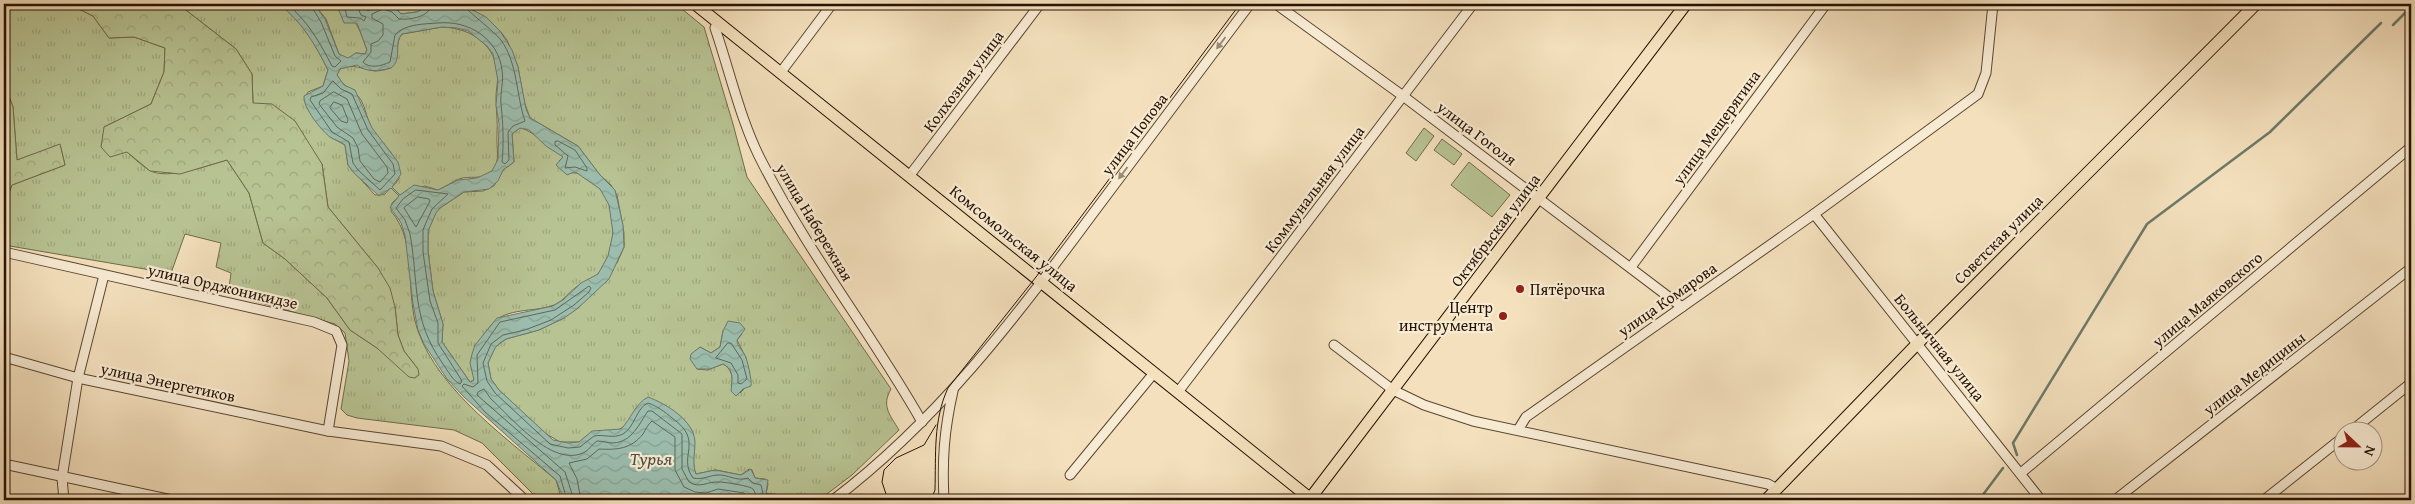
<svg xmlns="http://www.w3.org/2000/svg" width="2415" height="504" font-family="'Gentium Book Plus',serif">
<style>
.grass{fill:url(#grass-tufts);stroke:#6f6a4a;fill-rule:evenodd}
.forest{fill:url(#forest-crowns);stroke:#6f6a4a}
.pitch{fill:#b8c393;stroke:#6f6a4a}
.water{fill:url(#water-waves);stroke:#6d7968;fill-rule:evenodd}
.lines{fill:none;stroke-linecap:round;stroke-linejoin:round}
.shore{stroke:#616856;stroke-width:1}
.stream{stroke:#6d7968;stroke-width:2.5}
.minor-casing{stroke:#5a462f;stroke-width:11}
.major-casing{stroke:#261200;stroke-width:13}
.minor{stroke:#f8ebd4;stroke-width:9}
.major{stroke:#f4e0bd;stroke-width:11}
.tram{stroke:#261200;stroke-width:1}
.oneway{fill:#9a8975}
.poi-dot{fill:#8f2418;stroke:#f8ebd4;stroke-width:2}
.labels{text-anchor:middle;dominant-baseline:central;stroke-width:4.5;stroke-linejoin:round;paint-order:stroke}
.street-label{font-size:16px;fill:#261200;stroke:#f8ebd4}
.poi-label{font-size:16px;fill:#261200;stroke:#f8ebd4;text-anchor:start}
.water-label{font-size:18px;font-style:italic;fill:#4f4e3d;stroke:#f8ebd4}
</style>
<defs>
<pattern id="grass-tufts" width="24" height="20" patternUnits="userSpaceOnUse" patternTransform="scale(1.25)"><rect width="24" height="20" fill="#b8c393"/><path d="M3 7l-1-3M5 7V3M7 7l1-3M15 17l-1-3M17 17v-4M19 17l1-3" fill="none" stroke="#9ea67d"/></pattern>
<pattern id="forest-crowns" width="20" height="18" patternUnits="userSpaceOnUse" patternTransform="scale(1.25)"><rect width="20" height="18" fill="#b8c393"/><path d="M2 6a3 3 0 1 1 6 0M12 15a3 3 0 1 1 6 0" fill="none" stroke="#9ea67d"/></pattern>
<pattern id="water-waves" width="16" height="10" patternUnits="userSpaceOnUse" patternTransform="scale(1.25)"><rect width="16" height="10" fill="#9cbdad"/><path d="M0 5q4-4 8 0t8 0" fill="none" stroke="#86a193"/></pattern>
</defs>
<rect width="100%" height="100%" fill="#f4e0bd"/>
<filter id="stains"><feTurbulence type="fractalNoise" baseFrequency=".004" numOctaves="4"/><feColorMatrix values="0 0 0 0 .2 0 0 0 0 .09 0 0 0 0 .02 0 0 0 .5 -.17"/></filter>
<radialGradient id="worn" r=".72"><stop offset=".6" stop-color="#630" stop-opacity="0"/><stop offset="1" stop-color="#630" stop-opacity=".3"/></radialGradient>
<g class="grass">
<path d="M4,4H69L93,16L109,38L134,37L165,48L164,72L151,104L104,127C118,142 132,159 149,170C167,181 208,165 227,160L249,193L263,243L285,259L327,298L350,330L377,348L418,369L404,351L398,335L395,307L378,268L328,207L322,164L253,103L252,74L236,49L178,4C193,4 273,0 281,5C304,20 316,47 328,70L323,86L308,92L304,100L318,123L332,138L345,145L348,165L375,195L385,194L391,187L400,196L392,203L391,211C419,244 404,292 418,331C439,391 510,441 556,480L561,497L564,500H539L482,443L454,430L357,418L347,415L341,409L349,361L345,333L335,324L240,297L229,288L231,273L216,267L221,243L185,234L170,276L145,269L4,245V205L12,185L65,165L60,145L17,160L13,107L4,83Z"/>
<path d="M314,4H339L338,8C359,24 358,25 367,50L365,54L356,53L348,59L339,54L326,19Z"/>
<polygon points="385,4 433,4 417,12 401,14 395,7"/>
<path d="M461,4H676L704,27L733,124L747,177L891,389C881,406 890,415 899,430L852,475L819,500H788L787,495L766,494L768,484L765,479L755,478L752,470L749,469L741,475L716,470L696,474C692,465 694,456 694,447C695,422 675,413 657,401L637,407C632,414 628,425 620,429C606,437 596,423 580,442H560L543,432L499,390L491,379L488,363L495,347L506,339L539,330L564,318L617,263L624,247V233L617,195L611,185L600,175L578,146L530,118L524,101L518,67L507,40L500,31L468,6ZM723,331L742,334L737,340L746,358L749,373L747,386L740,393L731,386C734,378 731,368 723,364L707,370L697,369L700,347L711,353L720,347Z"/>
<path d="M442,27C469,28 493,42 497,70C499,79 496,88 496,97C496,110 498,122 497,135C496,147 501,162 492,171C482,181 470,175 459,179C452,182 445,187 438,190L425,186L400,195L392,187L399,179C397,150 386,151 372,129C367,120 366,109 361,100C354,89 342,87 337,75L340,69C354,63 361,69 375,71C380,71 386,69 391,68C401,55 394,43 402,34Z"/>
<path d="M520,128C528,128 557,151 563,157L559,161L570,173C581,171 596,183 602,191C618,213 616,254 598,274C592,281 582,282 575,288C567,294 562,303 551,306C533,312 507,308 493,323C486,331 472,350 471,361C470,368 475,373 474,380L470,382L442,342L443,324L433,291L428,251V231L436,212L440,208L464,192L483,191L494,186L503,170L514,162L512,134Z"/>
</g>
<g class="forest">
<polygon points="69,4 178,4 236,49 252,74 253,103 272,104 295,121 322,164 328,207 378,268 390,288 395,307 398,335 404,351 418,369 419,375 415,378 409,377 377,348 350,330 327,298 285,259 263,243 249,193 227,160 180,174 150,171 127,152 110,157 101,147 104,127 151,104 164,72 165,48 134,37 109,38 93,16"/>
<polygon points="4,83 13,107 17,160 60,144 65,165 12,185 4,205"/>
</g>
<g class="pitch">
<polygon points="1424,128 1434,136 1416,161 1406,153"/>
<polygon points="1442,139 1462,154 1454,165 1434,150"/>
<polygon points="1469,162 1510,195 1492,217 1451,185"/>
</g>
<g class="water">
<path d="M279,4H314L325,19L339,54L348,58L356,53L365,54L367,50L357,23H344L338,8L339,4H358L368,11C381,4 389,1 401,14L417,12L433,4H461L486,17L500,31L512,50L518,67L526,109L530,118L578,146L600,175L615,190L623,225L624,247L609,279L577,309L564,318L539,330L506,339L500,343L495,348L488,363L491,379L499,390L553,440L568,443L579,442L592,431L621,429C631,419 635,404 648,397C666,404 694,420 695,442C695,453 692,464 696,474L715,470L741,475L751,469L755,478L768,480L766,494L787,495L788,500H564L556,480L464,397L447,379L424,344L418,330L413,304L405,235L401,223L390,207L399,196L391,188L379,196L354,173L348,165L345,145C340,141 335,140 330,137C321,130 303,108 304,96L323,86L328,70C315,44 302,22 279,4ZM442,27L457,28L468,31L487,46L493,54L498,81L496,105L499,124L498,159L492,171L477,178L458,180L438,190L414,185L400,195L392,187L401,174L398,162L372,128L355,90L344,85L337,75L340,69L357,65C368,73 378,71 391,68C403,59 393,44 402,34ZM520,128L529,130L546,146L563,157L556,165L567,175L574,172L577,173L600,189L609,205L613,233L608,256L598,274L581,283L563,300L553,306L497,318L475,345L472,354L470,363L474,380L470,382L442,342L443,324L433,291L428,251V231L436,213L440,208L464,192L489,189L498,181L503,170L514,162L512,134Z"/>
<path d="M728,321L740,323L745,329L737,340C737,347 744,351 746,358C748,363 752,381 751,386L743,389L736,396L731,391C732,381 735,370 723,364L710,369H697L690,359L691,354L700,347L711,353L720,347L723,331Z"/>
</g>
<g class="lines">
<g class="shore">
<path d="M287,4C308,21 320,43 332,66L335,67L341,61L335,56L321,22L310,4"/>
<polyline points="344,4 347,17 360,18 364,21 366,17 361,15 356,4"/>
<path d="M432,4C430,17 410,20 399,19L392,12L383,9L372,14V18L383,24V35L378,41L371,44V52L363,62C369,69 382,66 390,62L395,35C404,24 424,24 438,23C468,20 498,38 502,70C504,81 500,93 501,104C503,123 504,143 502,162L505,164L509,160L508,132L513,126L525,121C516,95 518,64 501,40C494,31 464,9 463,4"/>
<polygon points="333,81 341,89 352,94 368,130 393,164 395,174 380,190 358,170 353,163 349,142 332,132 310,100 311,97 323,93"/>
<polygon points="334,92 347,99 362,134 387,167 388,173 380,182 374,179 360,161 358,148 353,138 337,127 319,104 320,101"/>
<polygon points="334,102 342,105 348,120 347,123 341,121 330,108"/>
<polygon points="558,141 575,150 587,168 587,171 575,167 565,168 568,156 555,145 555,142"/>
<path d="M416,190L448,194L432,209L428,218L423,230V252L430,301L438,323V343L462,381L460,384C453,381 448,371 443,364C411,319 419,284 410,234L405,220L396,208L403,199Z"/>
<polygon points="418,197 429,199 430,201 416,227 404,208"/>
<polygon points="728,343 731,343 742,360 747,379 741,384 738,383 738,375 731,363 716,358"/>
<path d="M567,500L560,476L485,412L462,386L464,384L473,387L478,383L477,355L500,322L555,310L589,286L591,288L589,292L574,305L551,320L525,330L503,335L491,344L483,363L487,381L495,393L550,444L568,448L580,447L594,436C604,434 613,439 623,434C635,427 636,408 648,403C657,406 665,412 672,418C705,441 677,456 693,478C702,480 708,476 717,475C728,474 736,482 748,478L753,483L761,485L764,498L783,500"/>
<path d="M574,500L565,472L477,395L478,392L484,389L491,399C512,418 553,469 585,452C590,449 592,444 597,441C602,441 608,443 613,443C632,442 639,424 648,411H652L682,434V469L689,482C700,489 708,481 719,482C725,482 750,486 753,489C755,491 756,497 758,500"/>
<path d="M581,500L577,479L569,463L587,459L599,449C617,450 631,449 643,434C646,429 648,424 652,421L675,437V470L684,487L695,492L706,493L718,489L744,493L749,500"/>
</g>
<g class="stream">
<polyline points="2393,25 2411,7"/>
<polyline points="2017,455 2013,443 2147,224 2270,132 2381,23"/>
<polyline points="1979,500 2003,468"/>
</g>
<defs>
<g id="minor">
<polyline points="1276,4 1403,96 1682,307"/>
<path d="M717,23L715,28C730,72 741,123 763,164C809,254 872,334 922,422"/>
<polyline points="781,72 832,4"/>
<polyline points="910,175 1040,4"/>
<polyline points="1814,214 2041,500"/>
<polyline points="4,252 314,322 336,331 342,345 328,431"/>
<polyline points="1631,267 1826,4"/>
<polyline points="1334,345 1393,390 1424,405 1473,421 1768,484 1777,489"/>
<polyline points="4,357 78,378 328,431 441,446 487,465 525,500"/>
<polyline points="1178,392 1473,4"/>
<polyline points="1518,430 1526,417 1814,214 1978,94 1986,73 1993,4"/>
<polyline points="2350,432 2411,383"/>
<polyline points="4,464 172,500"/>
<polyline points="2021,473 2411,147"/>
<polyline points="1070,475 1154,373"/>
<polyline points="64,500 62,478 78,378 104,275"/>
<path d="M833,500C936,422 1015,319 1091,216C1144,145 1197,74 1250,4"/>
<path d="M944,500C942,460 944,431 953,391"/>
<polyline points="2115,500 2411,268"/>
<polyline points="2264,500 2342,438"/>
</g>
<g id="major">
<polyline points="695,4 1312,500"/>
<polyline points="1309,500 1686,4"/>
<polyline points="1766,500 1918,343 2256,4"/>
</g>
</defs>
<use href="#minor" class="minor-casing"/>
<use href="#major" class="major-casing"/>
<use href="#minor" class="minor"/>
<use href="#major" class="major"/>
<g class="tram">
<polyline points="888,500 882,482 884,470 896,458 924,445 936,425"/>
<path d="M931,500L935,490C936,455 933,420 948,388L1036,277L1240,4"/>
</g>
</g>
<defs><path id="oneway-solid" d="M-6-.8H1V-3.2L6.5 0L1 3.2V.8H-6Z" transform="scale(1.25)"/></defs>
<g class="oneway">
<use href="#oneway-solid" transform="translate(1221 43) rotate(127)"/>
<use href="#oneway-solid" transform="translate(1123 173) rotate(127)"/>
</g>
<g class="poi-dot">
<circle cx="1520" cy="289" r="5"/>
<circle cx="1503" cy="316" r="5"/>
</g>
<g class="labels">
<g class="street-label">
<text transform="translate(963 81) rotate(-53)">Колхозная улица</text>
<text transform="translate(1716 127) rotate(-54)">улица Мещерягина</text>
<text transform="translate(1477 133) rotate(37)">улица Гоголя</text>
<text transform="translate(1134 134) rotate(-53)">улица Попова</text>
<text transform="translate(1314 189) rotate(-53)">Коммунальная улица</text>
<text transform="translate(815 222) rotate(59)">улица Набережная</text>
<text transform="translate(1495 230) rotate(-53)">Октябрьская улица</text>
<text transform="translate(1014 238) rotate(39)">Комсомольская улица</text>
<text transform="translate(1998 239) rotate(-45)">Советская улица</text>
<text transform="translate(223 286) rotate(13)">улица Орджоникидзе</text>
<text transform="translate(1667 299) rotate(-35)">улица Комарова</text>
<text transform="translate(2207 299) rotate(-40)">улица Маяковского</text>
<text transform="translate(1940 347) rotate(51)">Больничная улица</text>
<text transform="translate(2254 373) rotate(-38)">улица Медицины</text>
<text transform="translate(168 382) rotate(12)">улица Энергетиков</text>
</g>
<g class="poi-label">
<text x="1530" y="289">Пятёрочка</text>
<text x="1493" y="307" text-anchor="end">Центр<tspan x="1493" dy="18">инструмента</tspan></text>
</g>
<g class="water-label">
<text x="651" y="458">Турья</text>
</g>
</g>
<rect width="2415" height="504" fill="none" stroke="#f4e0bd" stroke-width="20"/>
<rect x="5" y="5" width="2405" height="494" fill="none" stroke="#261200" stroke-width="2.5"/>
<rect x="10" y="10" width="2395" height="484" fill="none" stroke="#261200"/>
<g transform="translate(2358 446) rotate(112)"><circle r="24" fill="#f8ebd4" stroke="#a4947f"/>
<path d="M0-4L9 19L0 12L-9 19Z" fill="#8f2418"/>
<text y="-8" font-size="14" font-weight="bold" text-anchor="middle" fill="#261200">N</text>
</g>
<rect width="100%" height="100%" filter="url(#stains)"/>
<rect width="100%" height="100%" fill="url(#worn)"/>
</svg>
